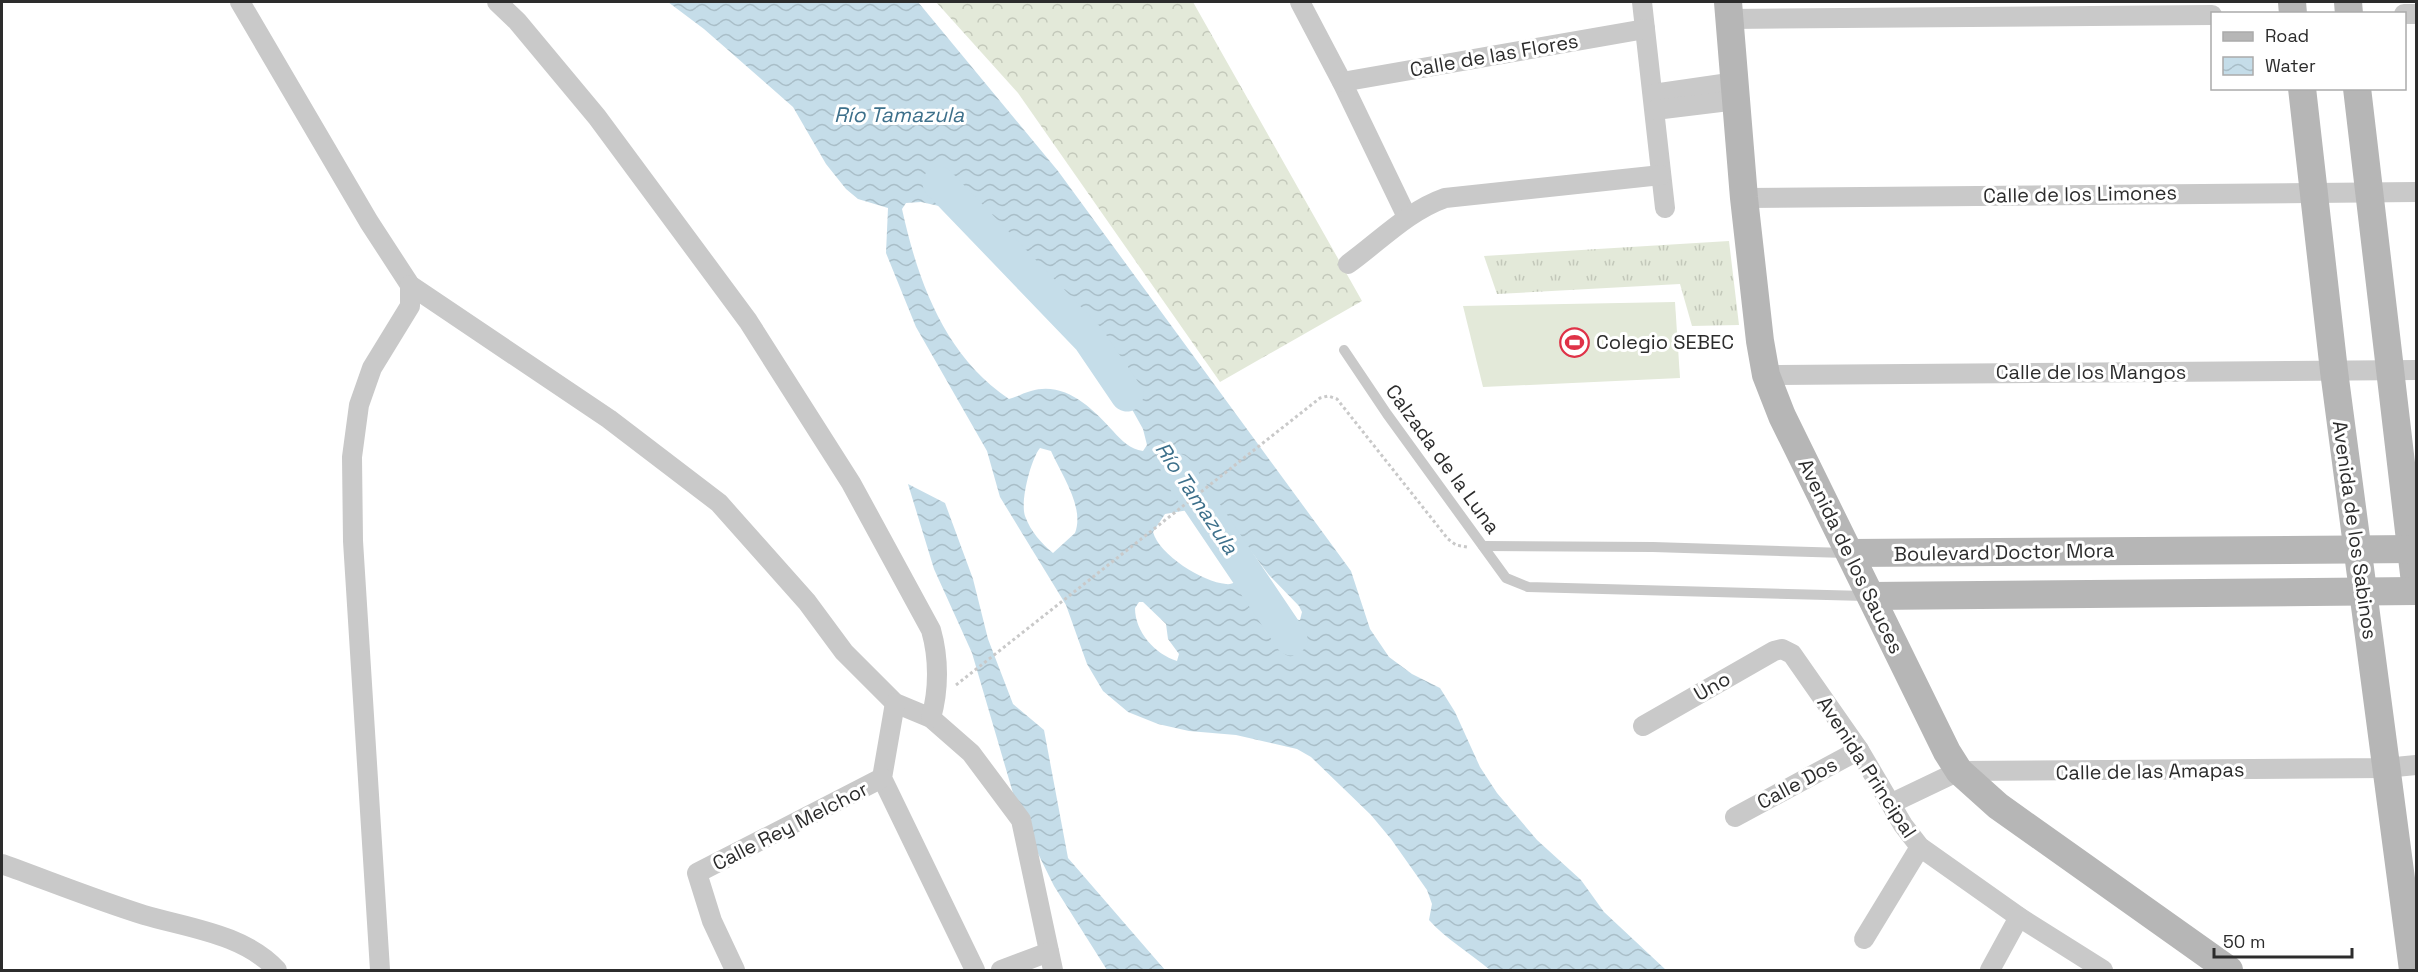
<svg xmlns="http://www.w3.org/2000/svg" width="2418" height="972" font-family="'Space Grotesk',sans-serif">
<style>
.grass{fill:url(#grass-tufts)}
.forest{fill:url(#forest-crowns)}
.pitch{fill:#e3e9d9}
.water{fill:url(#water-waves);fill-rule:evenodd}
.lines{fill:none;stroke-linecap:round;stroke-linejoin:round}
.river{stroke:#c5dde9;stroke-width:33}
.path{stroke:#c9c9c9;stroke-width:3;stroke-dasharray:3 3;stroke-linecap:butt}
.lane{stroke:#c9c9c9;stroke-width:10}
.street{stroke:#c9c9c9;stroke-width:20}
.secondary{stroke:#b6b6b6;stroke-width:28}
.labels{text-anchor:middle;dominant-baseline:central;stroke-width:6;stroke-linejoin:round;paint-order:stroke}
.street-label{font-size:20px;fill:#2c2c2c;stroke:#fff}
.poi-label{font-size:20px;fill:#2c2c2c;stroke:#fff;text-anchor:start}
.water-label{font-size:21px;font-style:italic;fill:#3d708b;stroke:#fff}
</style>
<defs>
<pattern id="grass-tufts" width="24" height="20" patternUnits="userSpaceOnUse" patternTransform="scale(1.5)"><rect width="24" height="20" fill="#e3e9d9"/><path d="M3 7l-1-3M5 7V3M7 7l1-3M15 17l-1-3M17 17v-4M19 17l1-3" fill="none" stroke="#c3c8ba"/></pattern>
<pattern id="forest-crowns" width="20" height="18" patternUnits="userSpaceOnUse" patternTransform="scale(1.5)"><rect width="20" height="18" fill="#e3e9d9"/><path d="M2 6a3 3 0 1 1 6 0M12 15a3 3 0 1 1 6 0" fill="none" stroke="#c3c8ba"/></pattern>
<pattern id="water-waves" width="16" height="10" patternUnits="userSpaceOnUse" patternTransform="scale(1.5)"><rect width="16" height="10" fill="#c5dde9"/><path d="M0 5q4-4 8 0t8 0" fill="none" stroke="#a9bec8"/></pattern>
</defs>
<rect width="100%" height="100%" fill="#fff"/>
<polygon class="grass" points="1729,241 1739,325 1692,326 1680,284 1497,294 1484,256"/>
<polygon class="forest" points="936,2 1193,2 1362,301 1220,382 1018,93"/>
<polygon class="pitch" points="1675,302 1680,378 1483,387 1463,306"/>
<g class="water">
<path d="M668,2H918L1058,171L1351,571L1370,629L1389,657L1412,674L1440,688L1455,712L1480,767L1497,793L1537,840L1581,880L1604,912L1666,970H1490C1470,953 1446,939 1429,920L1432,904L1427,890L1391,839L1371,815L1311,757L1297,749L1236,735L1189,731L1158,724L1128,712L1103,691L1087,664L1066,605L1000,497L987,451L916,327L886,253L888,208L858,199L846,189L826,164L793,107L704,29ZM921,202L957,210L993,222L1062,302L1080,327L1091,336L1143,429L1147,445L1143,451C1130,449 1122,441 1113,431C1092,408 1065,381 1031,391C1023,393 1017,397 1009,399C945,356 918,282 902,209L906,203ZM1040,448L1051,451C1061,474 1085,507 1075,533L1053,553C1041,543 1031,532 1025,516C1020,501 1031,459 1040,448ZM1206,507L1217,508L1222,513L1269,575L1299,606L1302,612L1300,620L1293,619L1256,596L1244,580C1237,580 1233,585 1226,584C1203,582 1159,555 1153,532L1165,514ZM1139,602H1143L1166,624L1168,639L1179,654L1177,661C1155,654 1135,632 1135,608Z"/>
<polygon points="908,484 945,503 973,579 988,639 1013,704 1044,730 1068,858 1165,970 1107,970 1054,886 1020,817 972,653 934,569"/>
</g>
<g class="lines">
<g class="river">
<polyline points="939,183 1089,339 1127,395"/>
<polyline points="1177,470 1291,639"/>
</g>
<polyline class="path" points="956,685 1320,398 1328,396 1337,399 1448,539 1456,545 1467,547"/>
<g class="lane">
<polyline points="1344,350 1387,414 1506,578 1528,587 1866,596"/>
<polyline points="1483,546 1653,547 1846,553"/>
</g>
<g class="street">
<polyline points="240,2 369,222 410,285 609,419 719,503 807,602 844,652 895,703 931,718 971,753 1021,820 1053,970"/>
<path d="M497,2L517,21L597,117L748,321L851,483L931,630C939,658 939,690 931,718"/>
<polyline points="1300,2 1342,82 1407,217"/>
<polyline points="1642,2 1665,208"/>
<polyline points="2404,14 2416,14"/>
<polyline points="1730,19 2212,15"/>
<polyline points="1342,82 1645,29"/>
<polyline points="1653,94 1736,82"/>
<polyline points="1655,110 1737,100"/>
<polyline points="1744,198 2416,192"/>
<path d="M1348,264C1380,241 1408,211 1445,198L1661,175"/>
<polyline points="1766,375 2416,370"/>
<polyline points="895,703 882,778 975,970"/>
<polyline points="1643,726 1774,651 1782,649 1792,654 1859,750 1903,825 1920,847 2019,917 2103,970"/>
<polyline points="1892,803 1959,771 2385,768 2416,765"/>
<polyline points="1735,817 1859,750"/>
<path d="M2,864C49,881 96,900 144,915C188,928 244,934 277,970"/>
<polyline points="1864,939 1920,847"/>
<polyline points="380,970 353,541 352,457 359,405 372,368 410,306 410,285"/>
<polyline points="735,970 712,921 697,873 882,778"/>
<polyline points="1001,970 1049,952"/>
<polyline points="1990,970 2019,917"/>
</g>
<g class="secondary">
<polyline points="1728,2 1744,198 1760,341 1766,375 1782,416 1947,752 1959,771 1998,806 2229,970"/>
<polyline points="2292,2 2293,14"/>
<polyline points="2348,2 2349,14"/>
<polyline points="2302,88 2334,371 2413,970"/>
<polyline points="2357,88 2416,591"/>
<polyline points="1850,553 2416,549"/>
<polyline points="1871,596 2416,591"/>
</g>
</g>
<defs>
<symbol id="stadium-ring" viewBox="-11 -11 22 22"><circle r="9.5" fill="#fff" stroke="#df3247" stroke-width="1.5"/><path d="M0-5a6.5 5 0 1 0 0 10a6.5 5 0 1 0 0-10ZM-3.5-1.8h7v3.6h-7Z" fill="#df3247"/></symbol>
</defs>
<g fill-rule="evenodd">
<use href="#stadium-ring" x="1558" y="326" width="33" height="33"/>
</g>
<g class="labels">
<g class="street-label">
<text transform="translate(1494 55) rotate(-10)">Calle de las Flores</text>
<text transform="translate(2080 194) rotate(-1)">Calle de los Limones</text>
<text x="2091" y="372">Calle de los Mangos</text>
<text transform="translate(1443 459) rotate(54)">Calzada de la Luna</text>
<text transform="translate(2355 530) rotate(82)">Avenida de los Sabinos</text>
<text transform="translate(2004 552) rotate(-1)">Boulevard Doctor Mora</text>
<text transform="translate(1851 556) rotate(64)">Avenida de los Sauces</text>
<text transform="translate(1712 686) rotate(-30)">Uno</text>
<text transform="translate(1867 767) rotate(57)">Avenida Principal</text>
<text transform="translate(2150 771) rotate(-1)">Calle de las Amapas</text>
<text transform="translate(1797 783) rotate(-28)">Calle Dos</text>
<text transform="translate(790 826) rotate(-27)">Calle Rey Melchor</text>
</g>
<g class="poi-label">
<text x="1596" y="342">Colegio SEBEC</text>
</g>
<g class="water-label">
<text x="899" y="114">Río Tamazula</text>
<text transform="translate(1197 498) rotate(56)">Río Tamazula</text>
</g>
</g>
<rect width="2418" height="972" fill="none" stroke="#2c2c2c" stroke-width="6"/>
<rect x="2211" y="12" width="195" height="78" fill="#ffffff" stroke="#ababab" stroke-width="1.5"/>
<rect x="2223" y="32" width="30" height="9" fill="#b6b6b6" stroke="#ababab" stroke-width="1.5"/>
<text x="2265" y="42" font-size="18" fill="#2c2c2c">Road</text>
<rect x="2223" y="57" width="30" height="18" fill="url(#water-waves)" stroke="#ababab" stroke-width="1.5"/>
<text x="2265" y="72" font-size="18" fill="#2c2c2c">Water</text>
<path d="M2214 948v9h138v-9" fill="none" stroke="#2c2c2c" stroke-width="3"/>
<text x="2223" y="948" font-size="18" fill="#2c2c2c" stroke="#ffffff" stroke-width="4.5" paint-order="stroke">50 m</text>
</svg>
